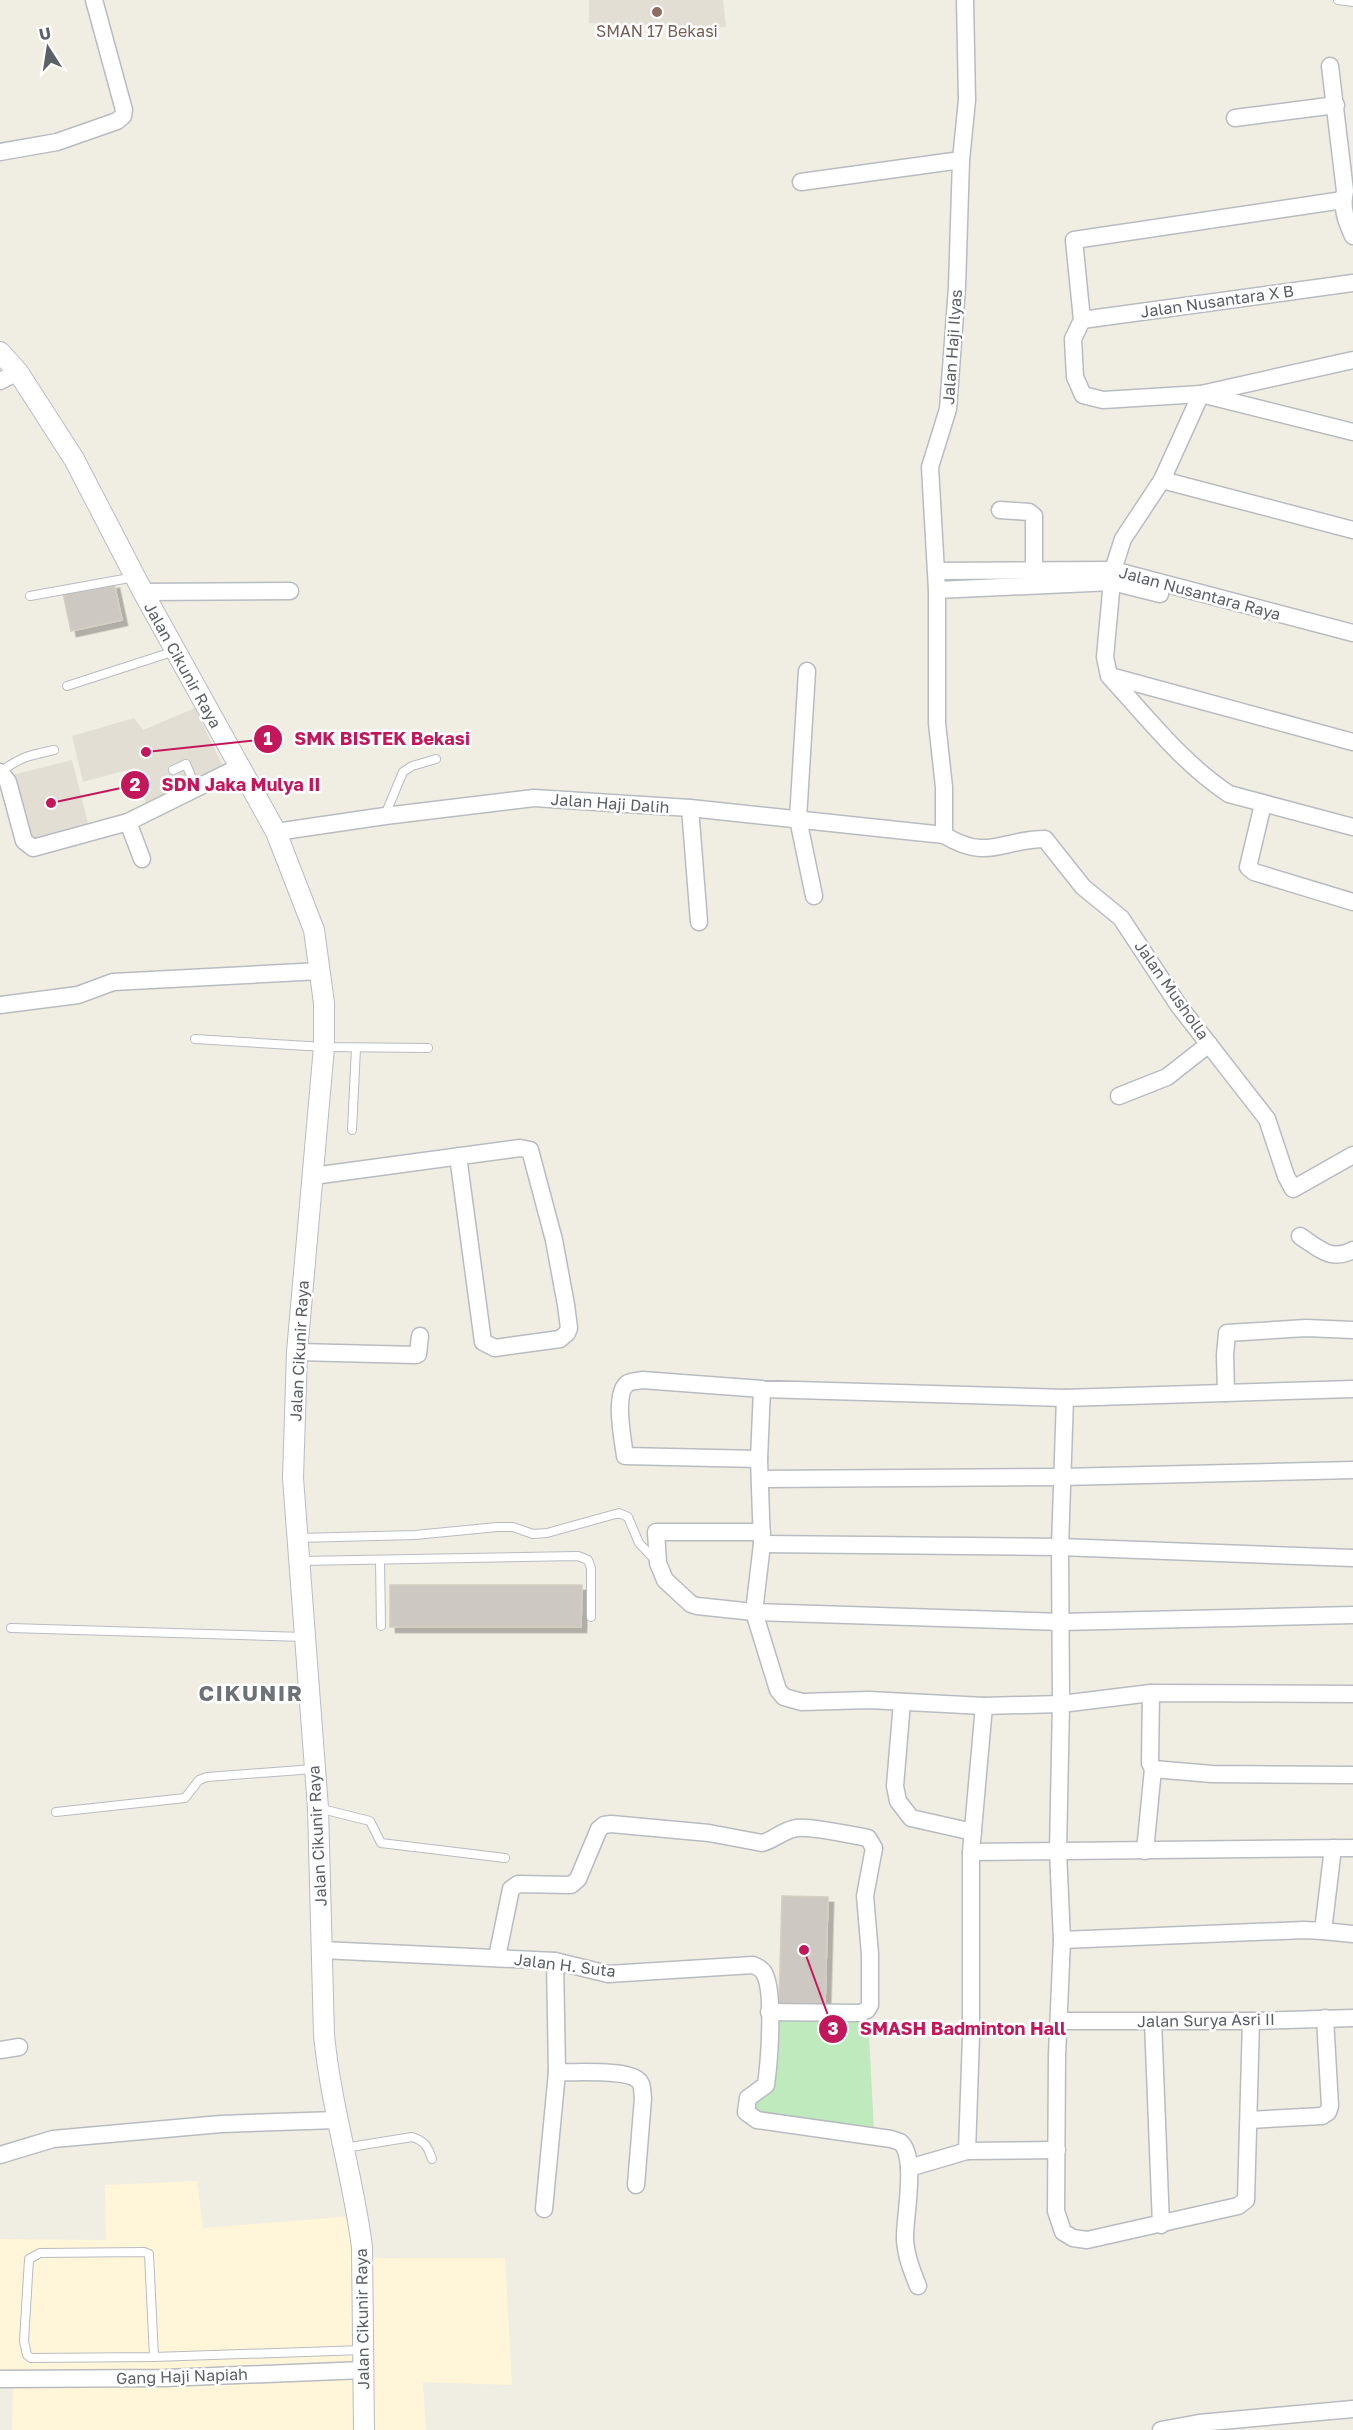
<svg xmlns="http://www.w3.org/2000/svg" width="1353" height="2430" font-family="'Golos Text',sans-serif">
<style>
.commercial{fill:#fff5d9}
.education{fill:#e2ded4}
.green{fill:#bfeabd}
.building{fill:#cdc9c2;stroke:#d5cec1;stroke-width:1.5;filter:url(#shadow)}
.lines{fill:none;stroke-linecap:round;stroke-linejoin:round}
.service-casing{stroke:#b8bcc1;stroke-width:10}
.minor-casing{stroke:#b8bcc1;stroke-width:19}
.tertiary-casing{stroke:#b8bcc1;stroke-width:22}
.service{stroke:#fff;stroke-width:8}
.minor{stroke:#fff;stroke-width:16}
.tertiary{stroke:#fff;stroke-width:20}
.education-dot{fill:#8d6e63;stroke:#fff;stroke-width:2}
.labels{text-anchor:middle;dominant-baseline:central;stroke-width:5;stroke-linejoin:round;paint-order:stroke}
.education-label{font-size:16px;fill:#785e54;stroke:#fff}
.street-label{font-size:16px;fill:#5b6066;stroke:#fff}
.district-label{font-size:22px;font-weight:bold;letter-spacing:1.5px;fill:#6c7278;stroke:#fff}
.leader{fill:none;stroke:#c2185b;stroke-width:2}
.callout-dot{fill:#c2185b;stroke:#fff;stroke-width:2}
.mark-label{font-size:18px;text-anchor:middle;font-weight:bold;fill:#fff}
.callout-label{font-size:18px;text-anchor:middle;font-weight:bold;fill:#c2185b;stroke:#fff;stroke-width:5;stroke-linejoin:round;paint-order:stroke}
</style>
<defs>
<filter id="shadow"><feDropShadow dx="5.5" dy="5.5" stdDeviation="0" flood-color="#0004"/></filter>
</defs>
<rect width="100%" height="100%" fill="#f0ede3"/>
<polygon class="commercial" points="197,2181 203,2228 355,2216 357,2258 505,2258 512,2385 423,2382 426,2430 12,2430 13,2372 0,2372 0,2239 106,2240 105,2185"/>
<g class="education">
<polygon points="589,0 723,0 726,27 589,23"/>
<polygon points="195,708 224,769 147,806 135,768 83,782 72,736 134,718 143,730"/>
<polygon points="72,760 90,831 30,846 12,775"/>
</g>
<polygon class="green" points="777,2018 868,2018 874,2130 756,2114 755,2099"/>
<g class="building">
<polygon points="114,583 122,620 71,631 63,593"/>
<polygon points="390,1585 582,1585 581,1627 390,1627"/>
<polygon points="782,1896 828,1897 825,2005 779,2004"/>
</g>
<g class="lines">
<defs>
<g id="service">
<polyline points="1338,0 1353,2"/>
<polyline points="30,596 135,577"/>
<polyline points="67,686 175,651"/>
<polyline points="173,770 186,764 196,788"/>
<path d="M1,772C19,757 31,755 54,750"/>
<polyline points="385,815 403,772 412,766 436,759"/>
<polyline points="195,1039 324,1047 428,1048"/>
<polyline points="352,1130 356,1048"/>
<polyline points="298,1538 415,1535 497,1527 513,1527 533,1534 547,1533 619,1513 628,1517 639,1543 657,1562"/>
<polyline points="300,1561 578,1556 588,1560 591,1568 591,1617"/>
<polyline points="380,1561 381,1626"/>
<polyline points="11,1628 304,1637"/>
<polyline points="318,1808 370,1821 381,1843 505,1858"/>
<polyline points="56,1812 185,1798 199,1780 207,1777 314,1769"/>
<path d="M344,2148L412,2137C425,2141 428,2147 432,2159"/>
<polyline points="154,2357 149,2254 144,2252 40,2253 29,2259 24,2341 27,2355 31,2358 154,2357 363,2350"/>
</g>
<g id="minor">
<path d="M1330,66L1345,191C1341,207 1346,221 1353,236"/>
<polyline points="1235,118 1336,105"/>
<polyline points="0,152 57,142 117,121 123,116 124,110 94,0"/>
<polyline points="801,182 961,160"/>
<polyline points="1343,200 1074,240 1082,320 1073,339 1075,377 1083,395 1103,400 1201,394 1353,432"/>
<polyline points="1082,320 1353,283"/>
<path d="M1353,360L1201,394L1162,480L1123,539L1113,570L1105,657L1109,676C1147,717 1182,763 1229,794L1353,827"/>
<polyline points="0,381 18,372"/>
<polyline points="1162,480 1353,530"/>
<polyline points="1000,510 1029,512 1034,516 1034,570"/>
<polyline points="936,571 1113,570 1353,633"/>
<polyline points="937,590 1112,582 1160,594"/>
<polyline points="143,592 290,591"/>
<polyline points="807,671 798,819 814,896"/>
<polyline points="1110,676 1353,742"/>
<polyline points="0,772 8,782 24,841 33,848 128,822 239,767"/>
<polyline points="1263,804 1248,867 1254,872 1353,902"/>
<polyline points="690,808 699,922"/>
<polyline points="128,822 142,859"/>
<path d="M276,832L385,816L534,798L690,808L944,835C988,862 1002,839 1045,839L1083,887L1121,918L1179,1006L1267,1119L1286,1176L1293,1189L1353,1155"/>
<polyline points="944,835 944,787 937,723 937,590 930,467 948,409 957,287 961,160 967,100 965,0"/>
<polyline points="0,1005 78,995 113,982 320,971"/>
<polyline points="1119,1096 1167,1077 1209,1044"/>
<polyline points="313,1176 520,1148 530,1150 554,1240 566,1305 569,1328 567,1333 560,1339 495,1348 483,1342 458,1156"/>
<path d="M1300,1236C1318,1248 1331,1262 1353,1250"/>
<polyline points="297,1352 416,1355 418,1354 420,1336"/>
<polyline points="762,1389 759,1459 762,1544 754,1612 778,1690 784,1697 802,1702 869,1700 984,1706 1061,1704 1151,1693 1353,1694"/>
<polyline points="1226,1393 1225,1355 1227,1333 1306,1328 1353,1330"/>
<polyline points="1065,1398 1060,1547 1061,1704 1058,1852 1062,1940 1057,2055 1056,2211 1063,2232 1073,2238 1087,2240 1238,2206 1246,2200 1251,2021"/>
<path d="M759,1459L625,1456C623,1440 613,1393 628,1383C632,1381 638,1381 642,1380L762,1389L1065,1398L1353,1389"/>
<polyline points="761,1479 1061,1477 1353,1470"/>
<polyline points="762,1532 656,1532 658,1563 665,1580 691,1604 697,1606 754,1612 1061,1622 1353,1615"/>
<polyline points="762,1544 1060,1547 1353,1558"/>
<polyline points="1151,1693 1150,1763 1153,1769 1212,1774 1353,1775"/>
<polyline points="902,1702 895,1786 898,1801 911,1818 973,1832"/>
<polyline points="984,1706 971,1852 971,2037 967,2151 1057,2150"/>
<polyline points="1145,1851 1153,1769"/>
<polyline points="971,1852 1353,1848"/>
<polyline points="1323,1931 1353,1934"/>
<polyline points="1062,1940 1304,1930 1323,1931 1333,1848"/>
<path d="M322,1950L555,1961L608,1974L753,1965C758,1967 762,1969 764,1973C775,1991 769,2063 766,2085L748,2098L746,2112L757,2120L891,2139C894,2140 897,2141 900,2142C918,2156 904,2219 905,2240C906,2256 912,2271 918,2286"/>
<path d="M497,1957L511,1889L518,1884L571,1885L578,1879L599,1829L604,1825L611,1824L709,1833L762,1843C772,1841 783,1830 797,1828C810,1826 852,1835 868,1838L874,1848L865,1896L870,1954V2005L867,2010L860,2013L769,2012"/>
<polyline points="1060,2021 1251,2021 1353,2018"/>
<polyline points="1153,2021 1161,2225"/>
<polyline points="0,2050 19,2047"/>
<path d="M557,2072C574,2073 627,2069 638,2080C643,2084 642,2092 643,2098L636,2185"/>
<polyline points="1249,2120 1322,2116 1328,2112 1330,2106 1325,2018"/>
<polyline points="0,2155 53,2139 221,2124 337,2120"/>
<polyline points="909,2168 967,2151"/>
<polyline points="544,2209 557,2072 555,1961"/>
<polyline points="0,2379 165,2378 364,2370"/>
<polyline points="1161,2430 1199,2423 1353,2409"/>
</g>
<path id="tertiary" d="M0,352L18,372L74,459L143,592L276,832L314,930L324,1003V1047L297,1352L293,1478L318,1808L324,2035C331,2107 353,2176 362,2247L364,2430"/>
</defs>
<use href="#service" class="service-casing"/>
<use href="#minor" class="minor-casing"/>
<use href="#tertiary" class="tertiary-casing"/>
<use href="#service" class="service"/>
<use href="#minor" class="minor"/>
<use href="#tertiary" class="tertiary"/>
</g>
<circle class="education-dot" cx="657" cy="12" r="6"/>
<g class="labels">
<g class="education-label">
<text x="657" y="31">SMAN 17 Bekasi</text>
</g>
<g class="street-label">
<text transform="translate(1217 301) rotate(-8)">Jalan Nusantara X B</text>
<text transform="translate(952 347) rotate(-86)">Jalan Haji Ilyas</text>
<text transform="translate(1200 593) rotate(15)">Jalan Nusantara Raya</text>
<text transform="translate(183 665) rotate(61)">Jalan Cikunir Raya</text>
<text transform="translate(610 803) rotate(4)">Jalan Haji Dalih</text>
<text transform="translate(1172 990) rotate(55)">Jalan Musholla</text>
<text transform="translate(299 1351) rotate(-87)">Jalan Cikunir Raya</text>
<text transform="translate(317 1836) rotate(-93)">Jalan Cikunir Raya</text>
<text transform="translate(565 1965) rotate(7)">Jalan H. Suta</text>
<text transform="translate(1206 2020) rotate(-1)">Jalan Surya Asri II</text>
<text transform="translate(362 2319) rotate(-91)">Jalan Cikunir Raya</text>
<text transform="translate(182 2376) rotate(-2)">Gang Haji Napiah</text>
</g>
<g class="district-label">
<text x="251" y="1692">CIKUNIR</text>
</g>
</g>
<path class="leader" d="M146 752L268 739M51 803L135 785M804 1950L833 2029"/>
<g class="callout-dot">
<circle cx="146" cy="752" r="6"/>
<circle cx="51" cy="803" r="6"/>
<circle cx="804" cy="1950" r="6"/>
<circle cx="268" cy="739" r="15"/>
<circle cx="135" cy="785" r="15"/>
<circle cx="833" cy="2029" r="15"/>
</g>
<g class="mark-label">
<text x="268" y="745">1</text>
<text x="135" y="791">2</text>
<text x="833" y="2035">3</text>
</g>
<g class="callout-label">
<text x="382" y="745">SMK BISTEK Bekasi</text>
<text x="241" y="791">SDN Jaka Mulya II</text>
<text x="963" y="2035">SMASH Badminton Hall</text>
</g>
<g transform="translate(48 48) rotate(348)" stroke="#ffffff" stroke-width="4.5" paint-order="stroke">
<path d="M0-4.5L10 22L0 15L-10 22Z" fill="#5b6066"/>
<text y="-9" font-size="16" font-weight="bold" text-anchor="middle" fill="#5b6066">U</text>
</g>
</svg>
